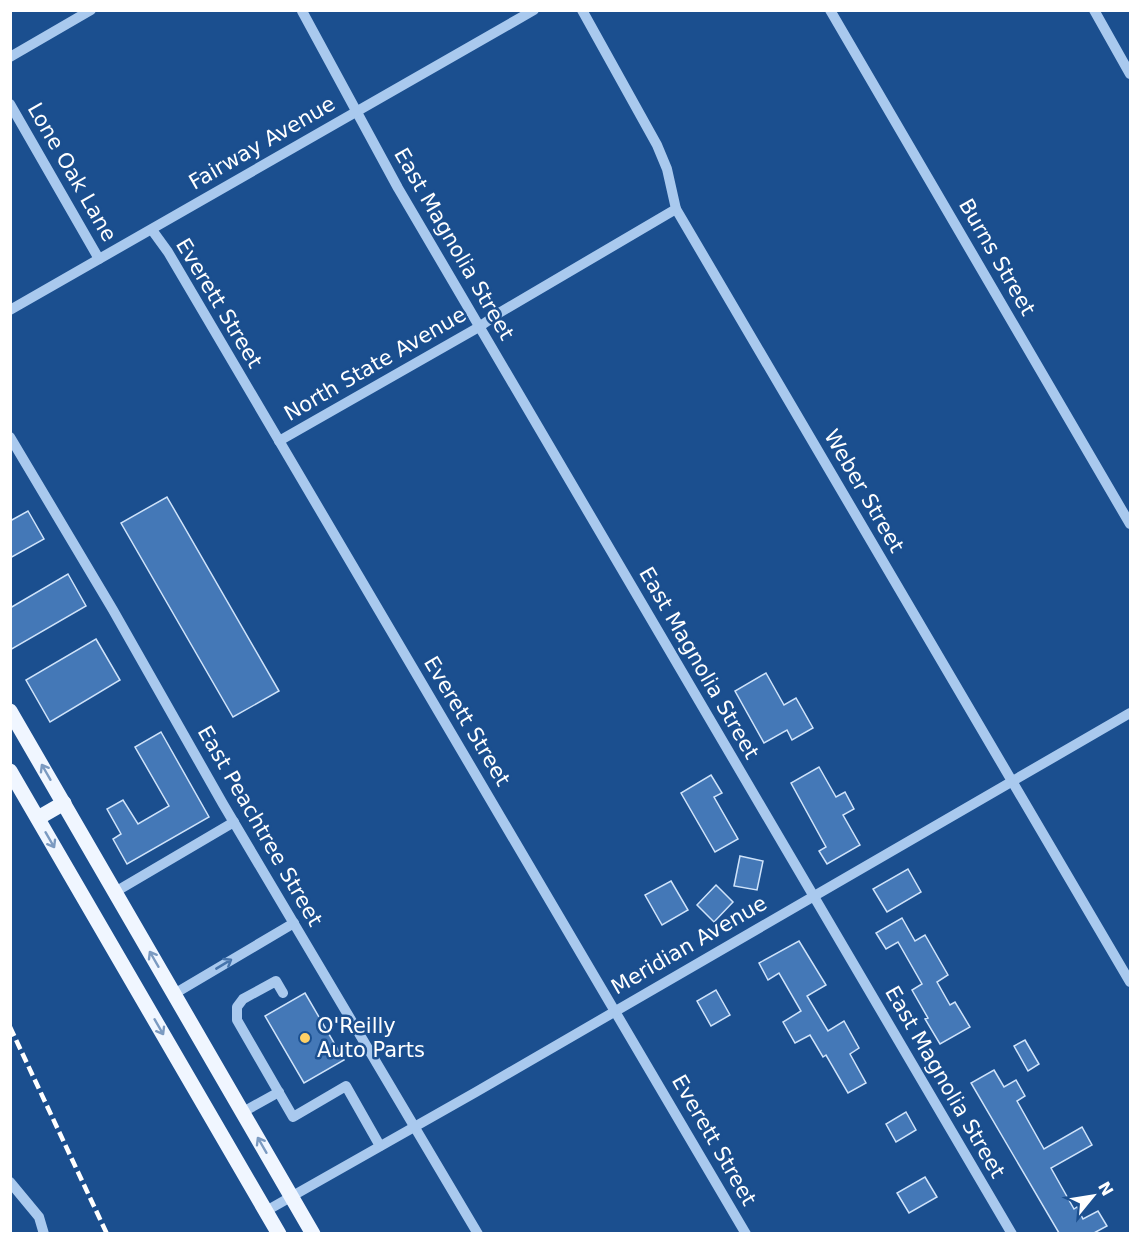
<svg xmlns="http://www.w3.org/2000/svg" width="1141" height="1244" font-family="'DejaVu Sans',sans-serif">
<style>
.building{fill:#4478b7;stroke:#cfe3fa;stroke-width:1.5}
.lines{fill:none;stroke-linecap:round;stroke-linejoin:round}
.minor{stroke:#a9c9ee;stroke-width:10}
.major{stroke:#f0f6ff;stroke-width:15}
.rail{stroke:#fff;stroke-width:4.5;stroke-dasharray:10 4.5;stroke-linecap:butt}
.oneway{stroke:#7b9ac1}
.oneway2{stroke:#4674ac}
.poi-dot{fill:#ffd166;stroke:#1b4f8f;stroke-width:2}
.labels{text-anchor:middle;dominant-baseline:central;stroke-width:5;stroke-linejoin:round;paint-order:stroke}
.street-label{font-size:21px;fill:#fff;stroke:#1b4f8f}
.poi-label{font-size:21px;fill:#fff;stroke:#1b4f8f;text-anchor:start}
</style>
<rect width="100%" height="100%" fill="#1b4f8f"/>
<g class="building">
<polygon points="167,497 279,691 233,717 121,523"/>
<polygon points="28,511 44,539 10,558 10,521"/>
<polygon points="68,574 86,606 10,650 10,608"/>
<polygon points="96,639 120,680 50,722 26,680"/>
<polygon points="766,673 784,705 796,698 813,728 792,740 787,730 764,743 735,691"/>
<polygon points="161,732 209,817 127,864 113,839 121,834 107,809 123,800 138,824 169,806 135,747"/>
<polygon points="819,767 836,797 845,792 854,809 843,815 860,845 827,864 819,851 826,847 791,783"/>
<polygon points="711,775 722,793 714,797 738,839 715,852 681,793"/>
<polygon points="740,856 763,861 757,890 734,886"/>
<polygon points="908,869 921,892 887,912 873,889"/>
<polygon points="671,881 688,910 662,925 645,895"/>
<polygon points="716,885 733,902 714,922 697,905"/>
<polygon points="902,918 915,941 925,935 948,975 937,982 950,1005 955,1002 970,1027 940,1044 925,1019 928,1018 912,990 922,984 898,942 886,949 876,933"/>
<polygon points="799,941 826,985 807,996 828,1031 844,1021 859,1048 850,1054 866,1083 848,1093 826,1055 823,1057 810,1035 795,1043 783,1022 801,1011 779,973 768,980 759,963"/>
<polygon points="716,990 730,1015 711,1026 697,1001"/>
<polygon points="305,993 344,1060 304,1083 265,1016"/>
<polygon points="1025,1040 1039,1064 1028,1071 1014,1046"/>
<polygon points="994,1070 1004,1087 1016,1080 1025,1096 1017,1101 1044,1149 1082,1127 1092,1145 1051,1168 1074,1209 1077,1207 1083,1219 1098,1211 1107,1226 1094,1233 1059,1233 971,1083"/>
<polygon points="906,1112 916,1130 896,1142 886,1124"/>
<polygon points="925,1177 937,1197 909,1213 897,1193"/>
</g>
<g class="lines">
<g class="minor">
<polyline points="582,10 657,145 667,169 676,209 1130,982"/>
<polyline points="830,10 1130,524"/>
<polyline points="1094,10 1130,74"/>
<polyline points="302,11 398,188 1012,1234"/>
<polyline points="10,57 91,10"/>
<polyline points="10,104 99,259"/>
<polyline points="152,230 168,252 746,1234"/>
<polyline points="10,310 534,10"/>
<polyline points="10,437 113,610 223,804 478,1234"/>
<polyline points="279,441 479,327 499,313 676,209"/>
<polyline points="115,892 234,822"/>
<polyline points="283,993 276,981 243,999 237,1007 237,1020 293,1117 346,1086 380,1146"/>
<polyline points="174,994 294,923"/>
<polyline points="243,1112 279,1092"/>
<polyline points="10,1182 39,1217 44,1234"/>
<polyline points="266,1211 476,1092 1130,713"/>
</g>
<g class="major">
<polyline points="10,711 313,1234"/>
<polyline points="10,771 279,1234"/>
<polyline points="38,818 64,803"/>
</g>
<polyline class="rail" points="10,1027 107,1234"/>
</g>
<defs><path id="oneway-shaft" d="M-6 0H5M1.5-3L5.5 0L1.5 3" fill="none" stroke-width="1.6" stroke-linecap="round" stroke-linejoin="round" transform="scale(1.5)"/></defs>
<g class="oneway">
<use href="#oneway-shaft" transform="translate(46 772) rotate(-120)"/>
<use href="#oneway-shaft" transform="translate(50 840) rotate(60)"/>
<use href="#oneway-shaft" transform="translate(154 959) rotate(-120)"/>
<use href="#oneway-shaft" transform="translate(159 1027) rotate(60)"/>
<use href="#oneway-shaft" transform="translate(262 1145) rotate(-120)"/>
</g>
<use class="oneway2" href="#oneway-shaft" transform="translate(224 964) rotate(-31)"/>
<circle class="poi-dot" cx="305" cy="1038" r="6"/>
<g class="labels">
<g class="street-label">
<text transform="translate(262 143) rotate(-30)">Fairway Avenue</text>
<text transform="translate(72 172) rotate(60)">Lone Oak Lane</text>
<text transform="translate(454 244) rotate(60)">East Magnolia Street</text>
<text transform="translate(997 257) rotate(60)">Burns Street</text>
<text transform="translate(219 303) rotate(59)">Everett Street</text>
<text transform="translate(375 364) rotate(-30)">North State Avenue</text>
<text transform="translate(864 491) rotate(60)">Weber Street</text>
<text transform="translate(699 663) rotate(60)">East Magnolia Street</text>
<text transform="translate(467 721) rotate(59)">Everett Street</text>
<text transform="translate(260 826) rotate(60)">East Peachtree Street</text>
<text transform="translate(689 945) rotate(-30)">Meridian Avenue</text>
<text transform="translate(945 1082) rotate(60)">East Magnolia Street</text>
<text transform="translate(714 1140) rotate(60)">Everett Street</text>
</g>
<g class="poi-label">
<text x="317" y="1026">O'Reilly<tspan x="317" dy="24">Auto Parts</tspan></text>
</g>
</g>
<rect width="1141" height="1244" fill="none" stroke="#ffffff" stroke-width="24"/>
<g transform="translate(1093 1196) rotate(60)" stroke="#1b4f8f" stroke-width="4.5" paint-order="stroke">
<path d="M0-4.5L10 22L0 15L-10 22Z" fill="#ffffff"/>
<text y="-9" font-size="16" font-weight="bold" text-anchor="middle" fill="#ffffff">N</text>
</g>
</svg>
